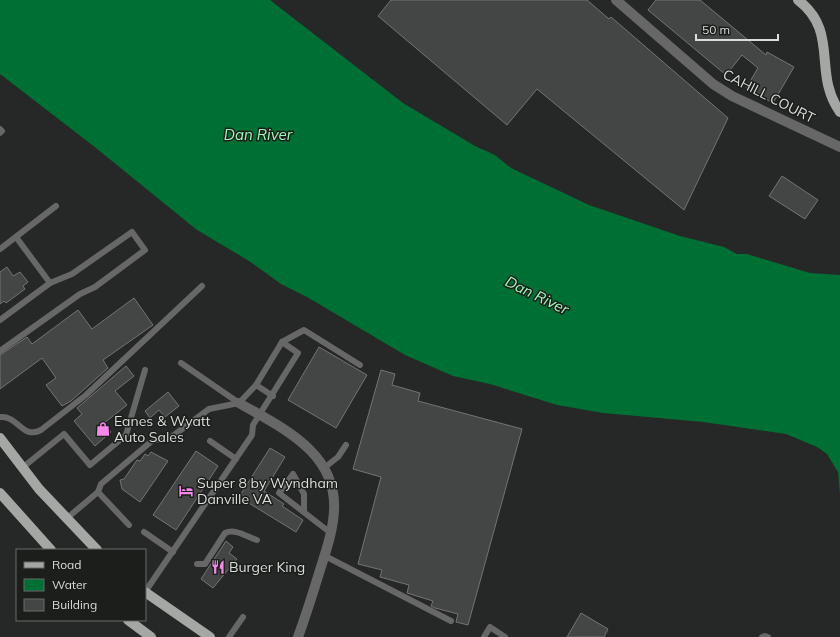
<svg xmlns="http://www.w3.org/2000/svg" width="840" height="637" font-family="Mulish,sans-serif">
<style>
.water{fill:#006f34}
.building{fill:#434644;stroke:#727572}
.lines{fill:none;stroke-linecap:round;stroke-linejoin:round}
.lane{stroke:#666766;stroke-width:6}
.street{stroke:#666766;stroke-width:10}
.primary{stroke:#a5a7a5;stroke-width:10}
.labels{text-anchor:middle;dominant-baseline:central;stroke-width:3;stroke-linejoin:round;paint-order:stroke}
.street-label{font-size:14px;fill:#dbdddb;stroke:#1c1e1c}
.poi-label{font-size:14px;fill:#dbdddb;stroke:#1c1e1c;text-anchor:start}
.water-label{font-size:15px;font-style:italic;fill:#a0fab7;stroke:#1c1e1c}
</style>
<rect width="100%" height="100%" fill="#252826"/>
<polygon class="water" points="0,0 270,0 403,103 475,146 495,155 511,168 589,205 680,236 724,247 737,254 747,254 810,273 840,275 840,494 838,472 827,454 817,447 786,434 703,422 603,413 557,405 490,384 453,376 405,355 307,297 281,284 249,261 197,230 96,148 0,74"/>
<g class="building">
<polygon points="391,0 587,0 609,19 611,17 728,118 684,210 537,89 507,125 378,16"/>
<polygon points="656,0 700,0 766,55 767,52 794,67 773,103 746,88 758,68 742,55 726,75 648,10"/>
<polygon points="782,176 818,200 805,219 769,196"/>
<polygon points="7,267 13,276 20,272 28,282 23,286 25,289 6,303 4,301 0,304 0,272"/>
<polygon points="134,298 153,325 103,360 108,368 71,401 62,406 46,385 56,378 42,358 0,389 0,355 27,337 32,344 78,310 92,329"/>
<polygon points="319,347 367,375 336,428 288,400"/>
<polygon points="126,366 134,376 115,391 127,405 104,423 111,432 95,446 74,421 82,414 77,408"/>
<polygon points="381,370 395,374 392,385 420,393 418,401 522,429 468,625 456,622 458,614 435,608 431,606 433,601 407,593 409,585 380,577 382,570 358,564 381,477 353,469"/>
<polygon points="168,392 179,406 165,417 159,410 150,418 145,411"/>
<polygon points="270,448 285,457 264,491 284,504 282,506 303,520 296,532 239,497"/>
<polygon points="196,451 218,466 176,530 153,515"/>
<polygon points="151,452 168,461 140,502 122,489 120,480 124,479 137,460 140,461 145,454 148,456"/>
<polygon points="226,541 233,547 229,553 237,559 213,588 201,579"/>
<polygon points="581,613 608,629 604,637 567,637"/>
</g>
<g class="lines">
<g class="lane">
<polyline points="0,129 2,131 0,133"/>
<polyline points="16,237 50,283"/>
<polyline points="0,249 56,206"/>
<polyline points="0,320 50,283 72,274 132,232 145,250 95,287 80,294 0,351"/>
<polyline points="181,363 239,403"/>
<polyline points="256,385 273,396"/>
<path d="M0,417C18,415 22,440 41,430L86,395L202,286"/>
<polyline points="210,441 236,459"/>
<polyline points="22,468 64,434 90,465 126,435 145,370"/>
<polyline points="324,468 338,457 346,445"/>
<polyline points="98,492 129,525"/>
<polyline points="304,512 304,494 293,474 279,493 332,534"/>
<polyline points="66,519 98,492 101,484 153,440 170,438 209,409 239,403 256,385 282,342 304,330 360,365"/>
<polyline points="144,532 173,552"/>
<polyline points="325,556 451,621"/>
<path d="M197,564H205L225,533C235,528 247,537 257,540"/>
<polyline points="145,592 252,435 253,425 298,353 282,342"/>
<polyline points="229,637 243,617"/>
<polyline points="484,637 490,627 505,637"/>
<polyline points="762,637 765,636 768,637"/>
</g>
<g class="street">
<polyline points="616,0 713,84 732,96 840,147"/>
<path d="M239,403C263,417 290,430 310,450C347,487 334,527 320,570C313,593 306,615 298,637"/>
</g>
<g class="primary">
<path d="M798,0C840,32 812,73 840,112"/>
<polyline points="0,438 39,489 97,550"/>
<polyline points="0,493 51,550"/>
<polyline points="145,592 210,637"/>
<polyline points="128,620 151,637"/>
</g>
</g>
<defs>
<symbol id="shop-bare" viewBox="-9 -9 18 18"><path d="M-5-2.5h2.3a2.7 3.5 0 0 1 5.4 0H5L5.5 6h-11ZM-1.5-2.5h3a1.5 2.3 0 0 0-3 0Z" fill="#f788eb" stroke="#1c1e1c" stroke-width="2.5" paint-order="stroke"/></symbol>
<symbol id="hotel-bare" viewBox="-9 -9 18 18"><path d="M-6-4.5h1.5V1H6V5H4.5V3h-9V5H-6ZM-4 0a1.8 1.8 0 1 1 3.6 0ZM.5 0V-2.5h3Q6-2.5 6 0Z" fill="#f788eb" stroke="#1c1e1c" stroke-width="2.5" paint-order="stroke"/></symbol>
<symbol id="restaurant-bare" viewBox="-9 -9 18 18"><path d="M-5-6h1v4h1v-4h1v4h1v-4h1v5L-1.5 .5V6h-2V.5L-5-1ZM5-6V6H3V1.5H1.5Q1.5-4 5-6Z" fill="#f788eb" stroke="#1c1e1c" stroke-width="2.5" paint-order="stroke"/></symbol>
</defs>
<g fill-rule="evenodd">
<use href="#shop-bare" x="93" y="419" width="20" height="20"/>
<use href="#hotel-bare" x="176" y="481" width="20" height="20"/>
<use href="#restaurant-bare" x="208" y="557" width="20" height="20"/>
</g>
<g class="labels">
<g class="street-label">
<text transform="translate(769 96) rotate(27)">CAHILL COURT</text>
</g>
<g class="poi-label">
<text x="114" y="421">Eanes &amp; Wyatt<tspan x="114" dy="16">Auto Sales</tspan></text>
<text x="197" y="483">Super 8 by Wyndham<tspan x="197" dy="16">Danville VA</tspan></text>
<text x="229" y="567">Burger King</text>
</g>
<g class="water-label">
<text x="258" y="134">Dan River</text>
<text transform="translate(537 295) rotate(26)">Dan River</text>
</g>
</g>
<rect x="16" y="549" width="130" height="72" fill="#1c1e1c" stroke="#686a68"/>
<rect x="24" y="562" width="20" height="6" fill="#a5a7a5" stroke="#686a68"/>
<text x="52" y="569" font-size="12" fill="#dbdddb">Road</text>
<rect x="24" y="579" width="20" height="12" fill="#006f34" stroke="#686a68"/>
<text x="52" y="589" font-size="12" fill="#dbdddb">Water</text>
<rect x="24" y="599" width="20" height="12" fill="#434644" stroke="#686a68"/>
<text x="52" y="609" font-size="12" fill="#dbdddb">Building</text>
<path d="M696 34v6h82v-6" fill="none" stroke="#dbdddb" stroke-width="2"/>
<text x="702" y="34" font-size="12" fill="#dbdddb" stroke="#1c1e1c" stroke-width="3" paint-order="stroke">50 m</text>
</svg>
